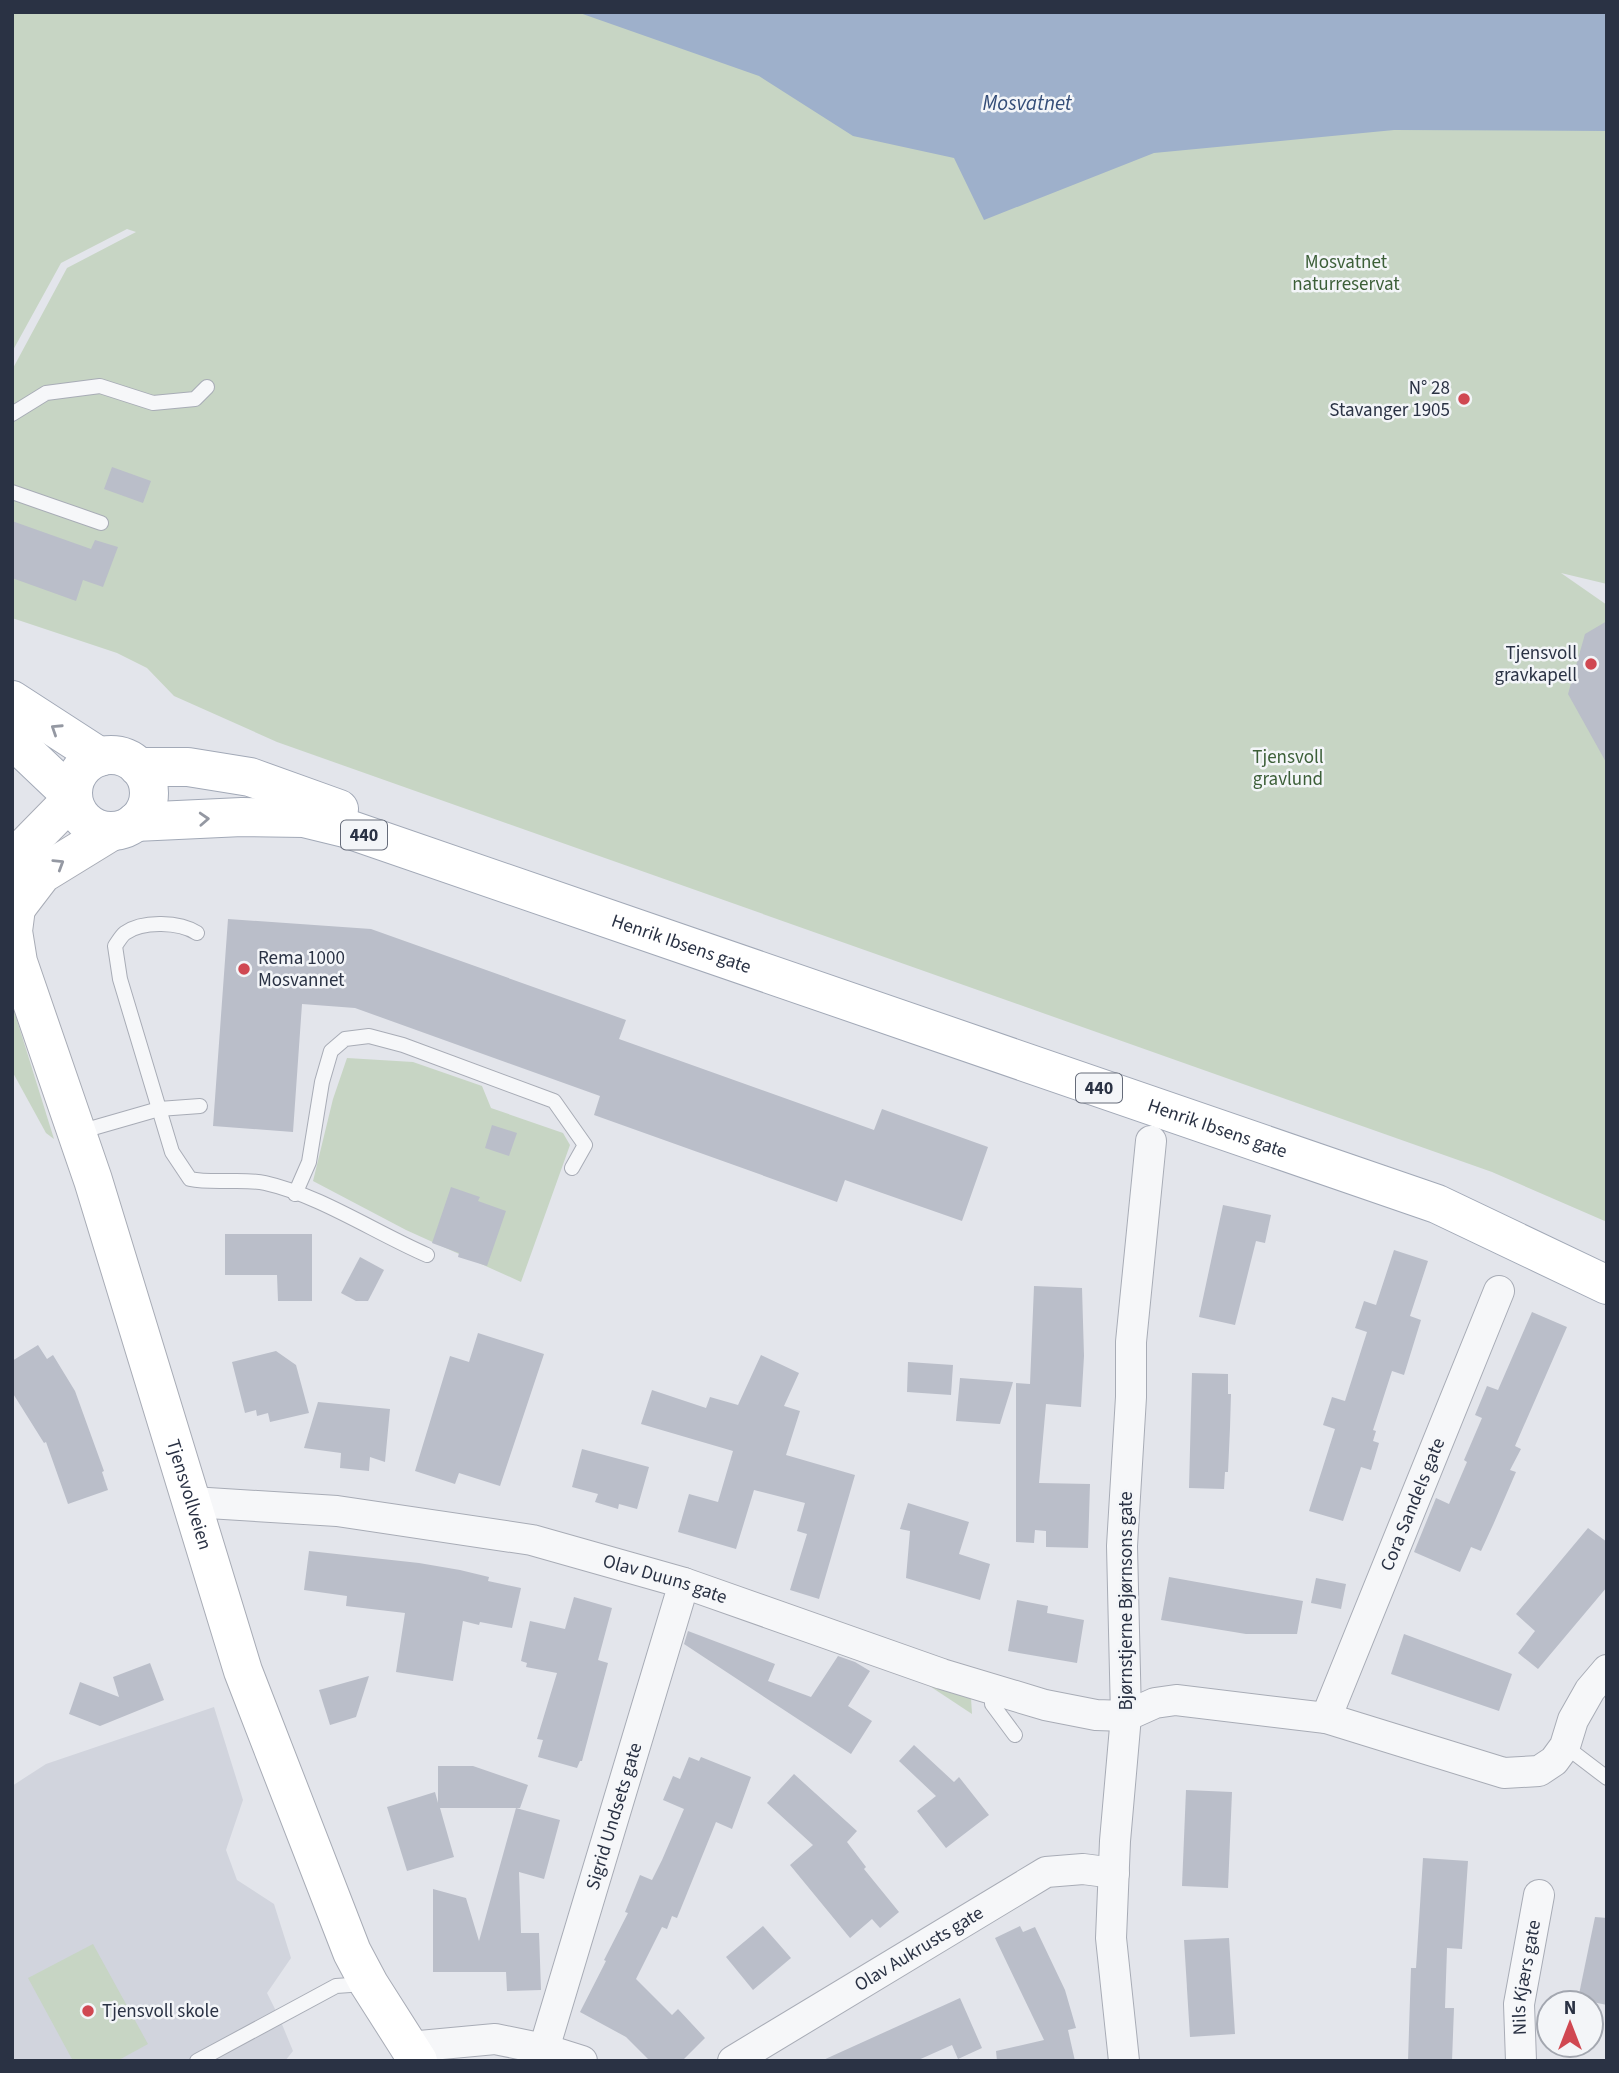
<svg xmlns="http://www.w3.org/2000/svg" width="1619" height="2073" font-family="'Source Sans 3',sans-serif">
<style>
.built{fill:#d1d4dd}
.green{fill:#c7d5c4}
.water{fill:#9eb0cb}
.building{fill:#babec9}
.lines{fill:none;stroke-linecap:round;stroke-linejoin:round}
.lane-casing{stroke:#a8acb6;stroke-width:16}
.street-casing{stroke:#a8acb6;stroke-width:32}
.secondary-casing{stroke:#a8acb6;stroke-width:40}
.primary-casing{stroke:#a2a9b7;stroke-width:40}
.lane{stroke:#f6f7f9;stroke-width:14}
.street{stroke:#f6f7f9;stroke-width:30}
.secondary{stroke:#fff;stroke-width:38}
.primary{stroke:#fff;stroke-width:38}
.oneway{stroke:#9498a2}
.poi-dot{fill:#d04852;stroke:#f3f5f8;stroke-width:2.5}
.labels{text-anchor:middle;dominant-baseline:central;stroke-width:5;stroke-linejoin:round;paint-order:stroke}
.shield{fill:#f3f5f8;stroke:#666c7a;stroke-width:2}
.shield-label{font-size:18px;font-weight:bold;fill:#2a3244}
.park-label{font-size:19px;fill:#3c5f38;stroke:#f3f5f8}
.poi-label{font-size:19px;fill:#2a3244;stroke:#f3f5f8;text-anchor:end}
.street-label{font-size:19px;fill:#2a3244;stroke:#f3f5f8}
.water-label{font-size:21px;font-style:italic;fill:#344d78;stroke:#f3f5f8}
</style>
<rect width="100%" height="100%" fill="#e3e5eb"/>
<polygon class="built" points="214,1707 243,1800 226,1850 237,1880 274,1904 291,1958 267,1993 279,2017 293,2051 285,2061 12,2061 12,1786 46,1764"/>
<g class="green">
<polygon points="12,12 1607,12 1607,584 1561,573 1607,605 1607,1222 1492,1172 277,742 174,696 147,668 117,653 12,618 12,370 67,268 136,232 127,229 61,263 12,352"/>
<polygon points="12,1004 54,1139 46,1133 12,1071"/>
<polygon points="347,1058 413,1062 482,1086 491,1108 563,1133 570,1145 521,1282 406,1230 313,1181 333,1099"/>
<polygon points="916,1677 971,1698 972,1714"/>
<polygon points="93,1944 148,2044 117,2061 73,2061 28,1978"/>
</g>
<polygon class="water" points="577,12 1607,12 1607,131 1394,130 1154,153 984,220 954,158 853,136 759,76"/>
<g class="building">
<polygon points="112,467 151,481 143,503 104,489"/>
<polygon points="12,521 91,549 95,540 118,547 103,587 83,580 76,601 12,578"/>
<polygon points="1607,621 1607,764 1568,694 1585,634"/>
<polygon points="228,919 371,929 626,1020 619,1039 874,1130 882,1109 988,1147 962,1221 845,1180 837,1202 594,1115 600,1096 355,1008 302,1004 293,1132 213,1126"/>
<polygon points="492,1125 517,1133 509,1156 485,1148"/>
<polygon points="451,1187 480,1197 478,1201 506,1211 487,1266 458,1257 459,1253 432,1243"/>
<polygon points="1223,1205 1271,1215 1265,1243 1256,1241 1235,1325 1199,1317"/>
<polygon points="225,1234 312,1234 312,1301 278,1301 277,1275 225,1275"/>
<polygon points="1394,1250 1428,1261 1410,1316 1421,1320 1404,1375 1392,1371 1373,1430 1376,1431 1373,1441 1379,1443 1371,1470 1361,1467 1343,1521 1309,1511 1335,1429 1323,1425 1332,1397 1345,1401 1367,1332 1355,1328 1364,1301 1376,1305"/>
<polygon points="360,1257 384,1270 368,1301 356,1301 341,1293"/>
<polygon points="1034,1286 1082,1288 1084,1356 1081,1407 1046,1404 1039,1483 1090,1484 1088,1548 1046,1547 1046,1531 1035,1530 1034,1543 1016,1542 1016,1383 1030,1384"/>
<polygon points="1532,1312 1567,1327 1515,1446 1521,1449 1510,1470 1516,1472 1493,1525 1481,1551 1471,1547 1460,1572 1414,1552 1436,1498 1449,1504 1467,1462 1464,1460 1482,1418 1475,1415 1487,1386 1498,1390"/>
<polygon points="478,1333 544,1354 500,1486 459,1473 455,1484 415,1471 450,1356 469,1362"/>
<polygon points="38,1345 47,1359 53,1355 75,1391 104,1471 102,1472 108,1490 68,1504 46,1442 44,1443 12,1392 12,1361"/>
<polygon points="276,1351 296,1365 309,1413 270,1422 268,1413 257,1416 256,1410 245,1413 232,1362"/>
<polygon points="761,1355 799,1373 784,1406 800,1411 786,1455 855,1475 819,1599 790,1590 807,1534 797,1531 805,1503 754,1490 736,1549 678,1532 689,1494 718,1502 733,1451 641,1424 652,1390 706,1408 710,1397 738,1405"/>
<polygon points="908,1362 953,1365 951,1395 907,1392"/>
<polygon points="1192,1373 1228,1374 1228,1394 1231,1394 1230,1428 1228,1472 1225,1472 1224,1489 1189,1488"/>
<polygon points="960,1378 1013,1382 1000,1424 956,1421"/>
<polygon points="318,1402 390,1409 385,1462 370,1457 369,1471 340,1468 341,1453 304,1448"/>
<polygon points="582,1449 649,1467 637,1509 619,1504 618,1509 595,1502 598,1494 572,1487"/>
<polygon points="908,1503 969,1522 959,1554 990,1564 980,1600 906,1578 910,1531 900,1529"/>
<polygon points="1588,1528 1607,1542 1607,1587 1538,1669 1518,1653 1535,1631 1516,1614"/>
<polygon points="309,1551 419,1563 460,1570 489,1577 488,1581 521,1588 512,1628 480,1622 479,1625 463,1621 453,1681 396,1672 405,1613 346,1606 347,1596 304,1590"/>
<polygon points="1169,1577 1303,1601 1297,1634 1246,1634 1161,1620"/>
<polygon points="1316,1578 1346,1584 1341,1609 1311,1603"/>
<polygon points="574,1597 612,1608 598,1660 608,1663 582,1761 580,1761 577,1768 538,1757 543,1740 537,1739 557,1673 526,1667 527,1663 521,1661 530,1621 565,1629"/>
<polygon points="1017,1600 1048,1606 1047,1613 1084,1620 1077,1663 1008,1651"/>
<polygon points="688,1631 775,1664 768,1681 811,1697 838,1656 855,1662 870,1671 848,1706 872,1721 851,1754 684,1644"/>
<polygon points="1404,1634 1512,1674 1499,1711 1391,1674"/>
<polygon points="150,1663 164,1700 100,1726 69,1714 80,1682 119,1697 113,1677"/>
<polygon points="369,1676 356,1717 330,1725 319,1690"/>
<polygon points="914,1745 954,1782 959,1777 989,1815 946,1848 917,1811 936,1796 899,1761"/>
<polygon points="689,1757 699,1761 701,1757 751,1777 732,1829 716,1822 677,1918 672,1916 667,1929 662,1927 636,1979 672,2015 678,2009 705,2038 682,2061 650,2061 626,2037 580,2012 606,1961 604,1960 628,1913 625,1912 640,1875 652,1880 662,1860 684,1809 663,1800 673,1776 680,1779"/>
<polygon points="438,1766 473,1766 528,1785 520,1808 440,1808 454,1857 407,1871 387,1807 435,1792 438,1803"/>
<polygon points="794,1774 857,1831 847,1842 866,1867 864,1869 899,1912 880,1928 872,1919 850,1938 790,1865 813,1845 767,1803"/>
<polygon points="1186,1790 1232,1792 1228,1888 1182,1886"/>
<polygon points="516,1808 560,1820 544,1879 519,1872 521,1933 539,1933 541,1990 507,1991 506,1972 433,1972 433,1889 466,1898 479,1941"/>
<polygon points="1423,1858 1468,1861 1462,1949 1447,1948 1445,2008 1454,2008 1452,2061 1408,2061 1411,1968 1416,1968"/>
<polygon points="1595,1917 1607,1918 1607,2005 1578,1999"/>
<polygon points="763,1926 791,1958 753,1990 726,1957"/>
<polygon points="1020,1926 1023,1932 1035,1927 1065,1990 1076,2028 1068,2030 1075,2061 997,2061 996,2051 1044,2040 995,1938"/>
<polygon points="1229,1938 1235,2034 1190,2037 1184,1940"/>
<polygon points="960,1998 982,2048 958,2059 952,2045 916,2061 821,2061"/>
</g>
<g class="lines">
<defs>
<g id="lane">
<polyline points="12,414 46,393 100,386 153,403 195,399 207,387"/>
<polyline points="12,492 101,523"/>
<path d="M197,933C180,922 143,920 125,933C121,936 118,942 115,946L120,979L172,1152L190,1179C214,1184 243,1178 265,1183C319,1195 376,1233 427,1255"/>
<polyline points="79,1132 159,1109 200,1106"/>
<polyline points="295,1194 309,1162 322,1082 331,1051 345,1039 369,1036 403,1045 554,1101 585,1145 572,1168"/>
<polyline points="992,1689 992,1704 1015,1735"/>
<polyline points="1565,1746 1607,1778"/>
<polyline points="197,2061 336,1986 364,1984"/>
</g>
<g id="street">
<path id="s1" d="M192,1502L337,1511L532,1540L684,1583L942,1674L1045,1705L1096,1715L1126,1716L1155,1703L1176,1700L1326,1718L1499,1291"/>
<polyline points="1326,1718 1504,1773 1539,1771 1554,1761 1565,1746 1573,1720 1590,1690 1607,1670"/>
<polyline points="409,2047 495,2039 544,2049 582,2061"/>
<path id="s2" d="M544,2049L684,1583"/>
<path id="s3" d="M733,2061L1046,1872L1083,1869L1114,1873"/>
<polyline points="1124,2061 1111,1938 1115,1841 1126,1716 1122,1546 1131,1397 1131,1342 1151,1141"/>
<path id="s4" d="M1521,2061L1519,2004L1539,1895"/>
</g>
<g id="secondary">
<path id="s5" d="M73,798L21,851L12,880L16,908L13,931L18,962L93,1180L243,1671L352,1952L369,1984L418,2061"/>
<polyline points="16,908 42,874 112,831"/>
</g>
<g id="primary">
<polyline points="12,700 100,757"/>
<polyline points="12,739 73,797"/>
<circle cx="111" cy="793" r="38"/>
<polyline points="138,767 188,767 250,777 339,809"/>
<path id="s6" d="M135,822L242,817L304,818L345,828L1437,1204L1607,1285"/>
</g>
</defs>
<use href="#lane" class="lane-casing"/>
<use href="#street" class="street-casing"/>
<use href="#secondary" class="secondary-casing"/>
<use href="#primary" class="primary-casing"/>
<use href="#lane" class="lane"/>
<use href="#street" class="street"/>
<use href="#secondary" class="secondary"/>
<use href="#primary" class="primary"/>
</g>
<defs><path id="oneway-chevron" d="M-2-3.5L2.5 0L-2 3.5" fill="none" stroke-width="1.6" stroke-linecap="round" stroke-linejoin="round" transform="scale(1.75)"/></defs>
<g class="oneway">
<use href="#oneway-chevron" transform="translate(56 729) rotate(-147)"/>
<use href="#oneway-chevron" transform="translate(204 819) rotate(-3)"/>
<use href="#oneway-chevron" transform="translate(59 864) rotate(-32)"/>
</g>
<g class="poi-dot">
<circle cx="1464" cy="399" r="7"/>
<circle cx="1591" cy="664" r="7"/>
<circle cx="244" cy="969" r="7"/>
<circle cx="88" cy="2011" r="7"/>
</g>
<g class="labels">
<g class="shield">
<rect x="341" y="820.5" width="46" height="29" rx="5"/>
<rect x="1076" y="1073.5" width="46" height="29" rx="5"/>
</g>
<g class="shield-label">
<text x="364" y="835">440</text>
<text x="1099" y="1088">440</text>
</g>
<g class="park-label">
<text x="1346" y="262">Mosvatnet<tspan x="1346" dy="22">naturreservat</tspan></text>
<text x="1288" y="757">Tjensvoll<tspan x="1288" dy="22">gravlund</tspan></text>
</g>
<g class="poi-label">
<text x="1450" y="388">N° 28<tspan x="1450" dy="22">Stavanger 1905</tspan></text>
<text x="1577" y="653">Tjensvoll<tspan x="1577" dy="22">gravkapell</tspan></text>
<text x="258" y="958" text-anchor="start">Rema 1000<tspan x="258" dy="22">Mosvannet</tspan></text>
<text x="102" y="2011" text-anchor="start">Tjensvoll skole</text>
</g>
<g class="street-label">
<text stroke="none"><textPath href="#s6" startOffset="567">Henrik Ibsens gate</textPath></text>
<text stroke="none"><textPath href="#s6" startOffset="1134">Henrik Ibsens gate</textPath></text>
<text stroke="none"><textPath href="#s5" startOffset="747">Tjensvollveien</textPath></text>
<text stroke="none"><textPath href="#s1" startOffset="1398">Cora Sandels gate</textPath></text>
<text stroke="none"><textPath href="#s1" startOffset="481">Olav Duuns gate</textPath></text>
<text transform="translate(1126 1601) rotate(-90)">Bjørnstjerne Bjørnsons gate</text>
<text stroke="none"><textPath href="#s2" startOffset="243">Sigrid Undsets gate</textPath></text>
<text stroke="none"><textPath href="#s3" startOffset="217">Olav Aukrusts gate</textPath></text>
<text stroke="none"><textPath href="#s4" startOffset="84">Nils Kjærs gate</textPath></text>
</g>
<g class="water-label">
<text x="1027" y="103">Mosvatnet</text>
</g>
</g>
<rect width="1619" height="2073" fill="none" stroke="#2a3244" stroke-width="28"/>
<g transform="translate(1570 2024)"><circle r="33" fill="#f3f5f8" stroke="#a3a7b0" stroke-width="2"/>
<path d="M0-5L12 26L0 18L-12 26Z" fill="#d04852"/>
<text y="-10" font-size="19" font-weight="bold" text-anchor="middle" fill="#2a3244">N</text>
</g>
</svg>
